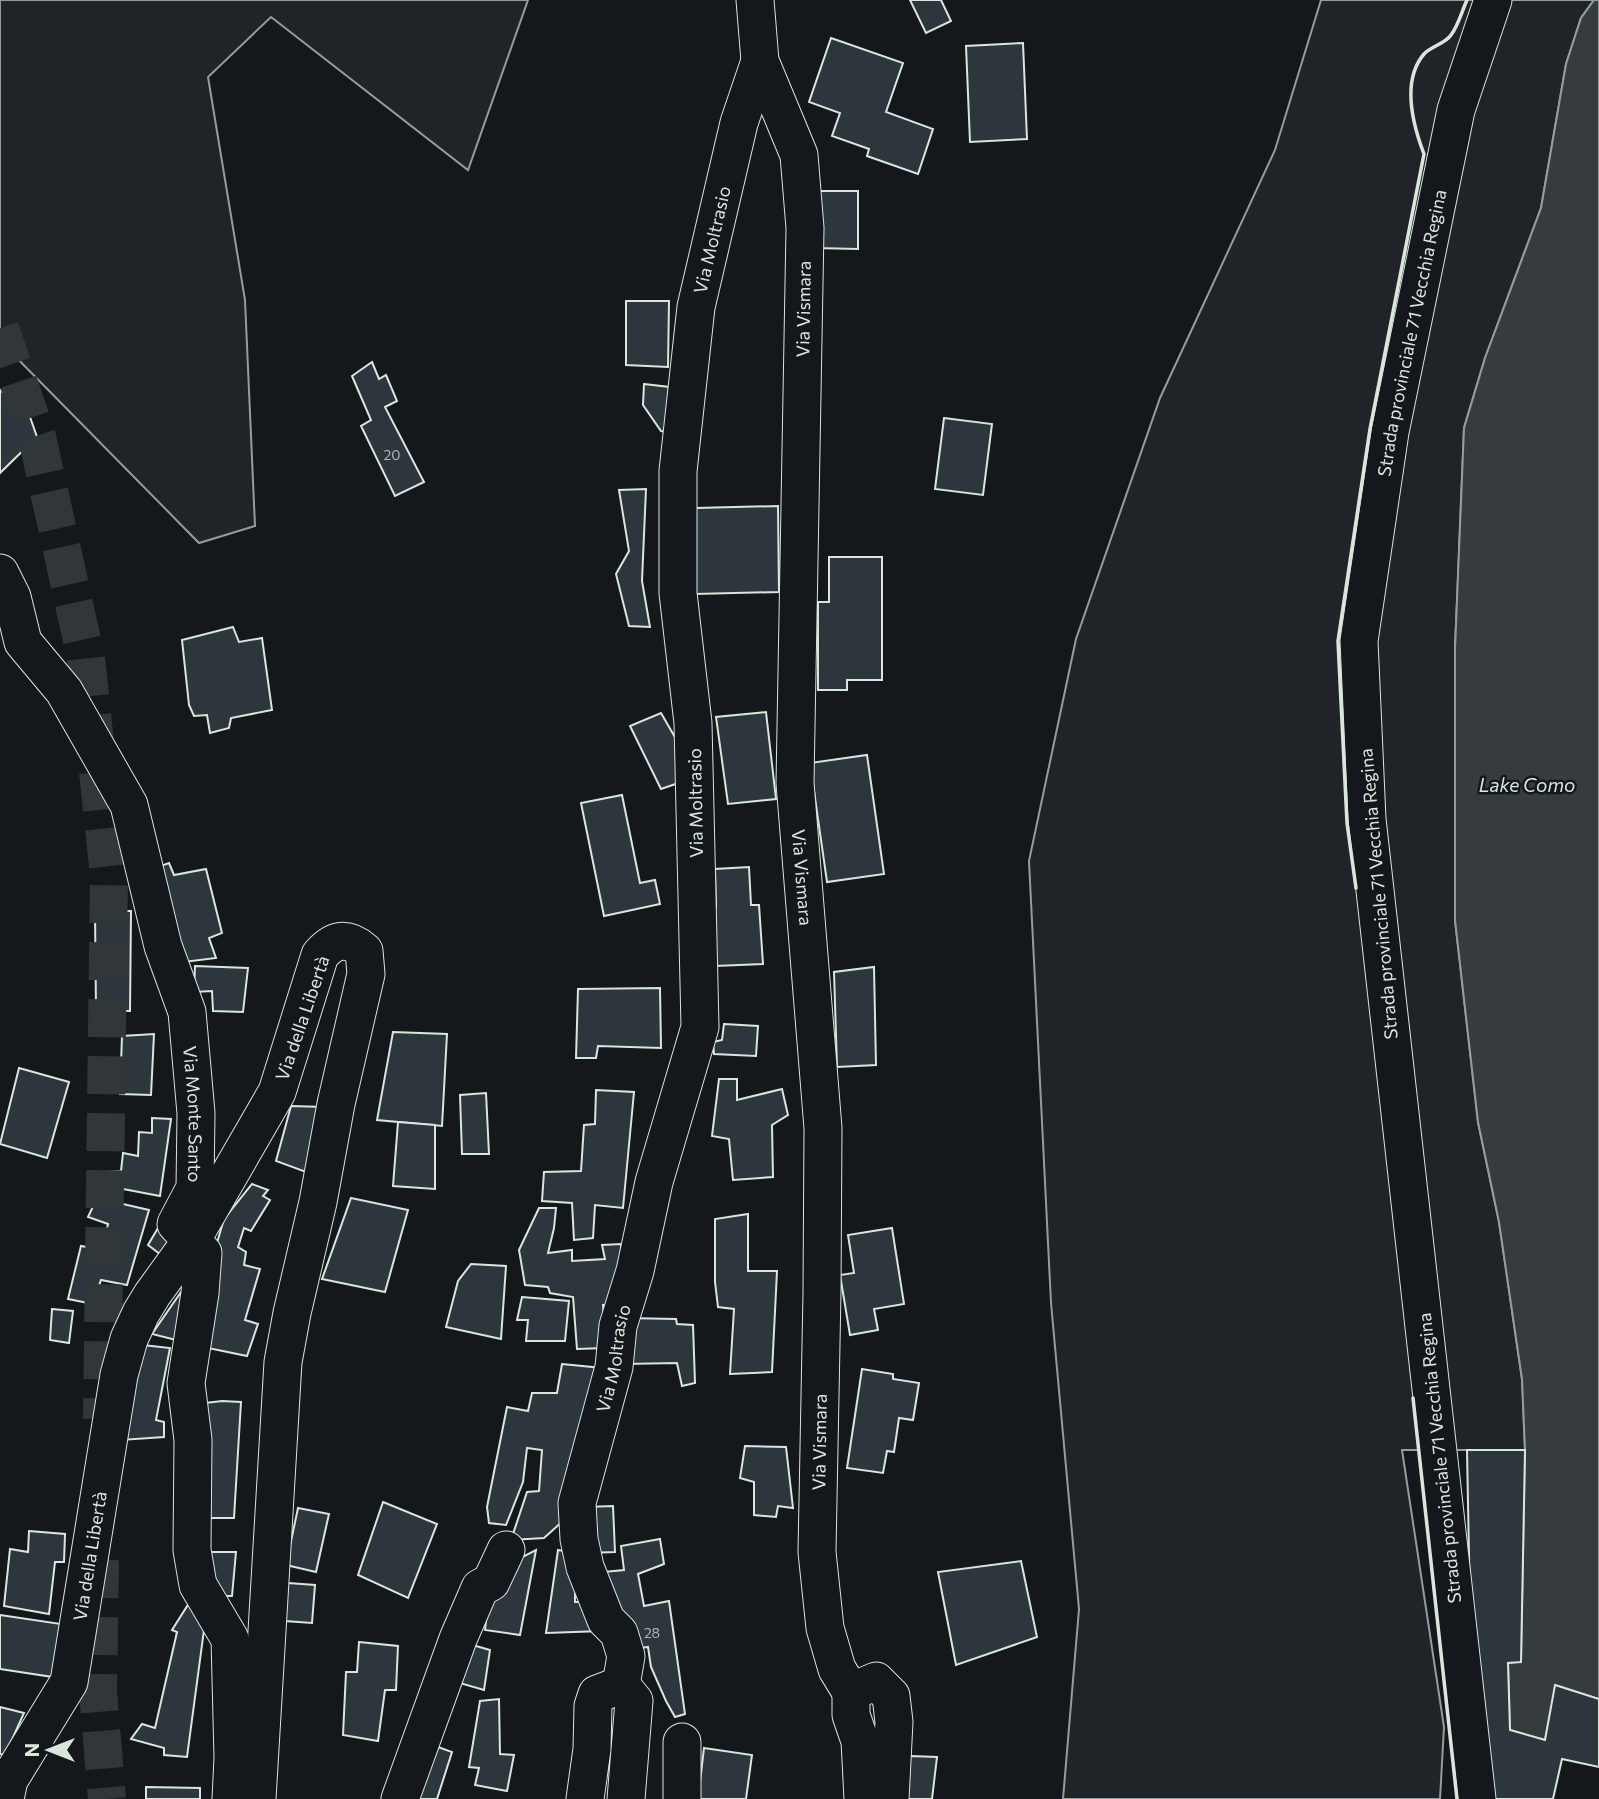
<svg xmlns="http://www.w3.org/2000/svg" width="1599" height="1799" font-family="Commissioner,sans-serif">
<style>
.green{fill:#202428;stroke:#939e99;stroke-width:2}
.water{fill:#363b3e;stroke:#939e99;stroke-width:2}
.building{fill:#2c363c;stroke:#d8e6dc;stroke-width:2}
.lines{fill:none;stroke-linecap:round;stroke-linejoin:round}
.highway-tunnel{stroke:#313739;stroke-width:38;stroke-dasharray:38 19;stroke-linecap:butt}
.minor-casing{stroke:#d8e6dc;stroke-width:39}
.minor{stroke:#14181c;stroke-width:37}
.wall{stroke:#d8e6dc;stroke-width:3.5}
.labels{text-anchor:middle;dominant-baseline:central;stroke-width:5;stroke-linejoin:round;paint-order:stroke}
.number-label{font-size:14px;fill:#adbab4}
.street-label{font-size:18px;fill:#d8e6dc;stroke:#14181c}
.water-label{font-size:19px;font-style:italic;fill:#d8e6dc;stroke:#14181c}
</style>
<rect width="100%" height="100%" fill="#14181c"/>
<g class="green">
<polygon points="0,0 528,0 468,170 271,17 208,77 245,300 255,526 199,543 0,341"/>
<polygon points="1321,0 1594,0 1581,18 1566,64 1541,208 1485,358 1464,428 1455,649 1455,920 1478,1122 1499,1222 1522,1379 1525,1450 1402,1450 1444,1727 1440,1799 1063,1799 1079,1609 1051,1303 1029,861 1076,639 1160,398 1275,150"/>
</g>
<polygon class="water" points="1594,0 1599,0 1599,1699 1556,1685 1545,1740 1510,1730 1508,1663 1521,1661 1525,1450 1522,1379 1499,1222 1478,1122 1455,920 1455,649 1464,428 1485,358 1541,208 1566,64 1581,18"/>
<g class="building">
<polygon points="910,0 941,0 951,21 926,33"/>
<polygon points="831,38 903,63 886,112 933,129 918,174 867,156 869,149 832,136 840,113 809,102"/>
<polygon points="1023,43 1027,139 970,142 966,46"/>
<polygon points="816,191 858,191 858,249 815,248"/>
<polygon points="626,301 669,301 668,367 626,365"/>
<polygon points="372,362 379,379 386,375 397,401 385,407 424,482 395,496 361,426 371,420 352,376"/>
<polygon points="644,384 678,388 675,433 661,431 643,405"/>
<polygon points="0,390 30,417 37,437 0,473"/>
<polygon points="944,418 992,424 983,495 935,489"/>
<polygon points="646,489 642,581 650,627 629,626 616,574 629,551 619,490"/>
<polygon points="778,506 779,592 695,594 696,508"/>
<polygon points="829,557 882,557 882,680 847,680 847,690 818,690 818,602 829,602"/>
<polygon points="233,627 239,642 262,638 272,710 231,718 229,728 210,733 207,715 194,716 189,705 182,640"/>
<polygon points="766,712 776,799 728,804 716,717"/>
<polygon points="661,713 680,746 690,779 661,789 630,726"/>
<polygon points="867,755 884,874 827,882 810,763"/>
<polygon points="622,795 640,883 655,880 660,904 604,916 581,803"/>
<polygon points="169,863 174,875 206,869 222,933 209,938 216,958 184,962 158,867"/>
<polygon points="749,867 751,905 759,905 763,964 715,966 711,909 716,908 715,869"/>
<polygon points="95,911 131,911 130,1011 96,1010"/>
<polygon points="195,966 248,968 243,1012 213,1011 212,991 194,992"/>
<polygon points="874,967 876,1065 837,1067 834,972"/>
<polygon points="660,988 661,1048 598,1046 596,1058 576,1058 578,989"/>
<polygon points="724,1024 758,1026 756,1056 714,1054 713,1042 722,1040"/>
<polygon points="393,1032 447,1034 442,1126 377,1120"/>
<polygon points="154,1034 151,1095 120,1094 122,1036"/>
<polygon points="19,1068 69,1082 47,1158 0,1144"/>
<polygon points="719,1079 737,1079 737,1100 782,1089 788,1115 772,1125 773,1177 733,1180 729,1139 712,1136"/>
<polygon points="596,1090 634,1092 623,1208 595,1205 593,1238 574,1240 572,1203 542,1201 544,1172 581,1171 584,1125 595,1124"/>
<polygon points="486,1093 489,1154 462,1154 460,1095"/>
<polygon points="291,1106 325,1107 306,1172 276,1161"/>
<polygon points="152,1118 171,1119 160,1196 107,1186 108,1172 121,1171 123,1153 138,1156 139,1132 152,1133"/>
<polygon points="398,1122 435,1125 435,1189 393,1186"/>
<polygon points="252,1184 268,1190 263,1196 270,1200 251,1231 244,1228 238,1247 246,1252 244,1265 260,1269 245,1320 258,1324 247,1356 208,1348 207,1277 224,1219"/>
<polygon points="97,1198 149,1210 127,1285 101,1280 93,1304 68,1299 81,1246 103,1250 108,1224 88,1217"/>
<polygon points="351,1198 408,1210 385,1292 322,1279"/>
<polygon points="539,1208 556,1208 554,1228 548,1253 572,1250 572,1261 605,1259 602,1245 621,1244 620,1304 603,1305 606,1348 577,1349 573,1297 550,1293 548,1287 525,1285 519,1250"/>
<polygon points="748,1214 748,1271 777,1271 772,1372 730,1374 734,1309 718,1307 715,1282 715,1219"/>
<polygon points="158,1228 176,1242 164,1257 148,1245"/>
<polygon points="892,1228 904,1304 874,1309 878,1330 850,1335 840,1275 854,1273 848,1235"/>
<polygon points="471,1264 506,1266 501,1339 446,1327 458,1281"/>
<polygon points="181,1292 187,1295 180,1341 152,1334"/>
<polygon points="522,1297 569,1301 565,1341 526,1341 528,1320 517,1320"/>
<polygon points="52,1309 73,1311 69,1343 50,1340"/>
<polygon points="626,1318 676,1319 677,1324 693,1325 695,1383 682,1386 677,1363 625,1364"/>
<polygon points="143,1345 170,1348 156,1420 164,1422 164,1437 121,1440"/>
<polygon points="562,1364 602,1368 564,1520 544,1538 511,1540 527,1492 539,1491 542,1450 527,1448 523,1482 506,1525 489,1523 487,1507 507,1407 528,1411 532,1393 557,1393"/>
<polygon points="862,1369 893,1374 893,1379 919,1383 913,1420 899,1418 894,1452 887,1451 883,1473 847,1468"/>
<polygon points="222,1401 241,1402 234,1518 207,1518 197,1404"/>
<polygon points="745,1446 786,1447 793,1508 778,1506 776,1517 754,1515 754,1482 740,1478"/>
<polygon points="1467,1450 1525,1450 1521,1662 1508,1663 1510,1730 1545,1740 1555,1685 1599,1699 1599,1767 1562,1759 1553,1799 1492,1799 1471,1660"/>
<polygon points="383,1502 437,1524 408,1598 358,1575"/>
<polygon points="613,1506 615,1552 587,1553 585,1507"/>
<polygon points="298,1508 329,1514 316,1572 286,1565"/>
<polygon points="29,1531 65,1534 64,1562 55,1562 49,1614 4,1606 10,1549 28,1552"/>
<polygon points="660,1539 664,1564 638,1574 644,1606 669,1601 685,1714 675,1717 666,1701 651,1667 648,1647 635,1649 592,1573 624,1570 621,1546"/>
<polygon points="536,1550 520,1635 485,1630 489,1596 505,1566"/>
<polygon points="558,1550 575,1553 575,1602 590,1602 602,1631 546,1633"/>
<polygon points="205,1552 236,1552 232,1596 220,1596"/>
<polygon points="1021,1561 1037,1637 956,1665 938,1572"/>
<polygon points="288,1583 315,1585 312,1623 285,1621"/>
<polygon points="191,1600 204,1630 187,1757 164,1755 164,1748 131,1739 142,1724 155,1728 177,1632 172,1630"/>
<polygon points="0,1615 61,1624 53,1677 0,1669"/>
<polygon points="359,1642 398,1646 396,1690 385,1690 378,1741 343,1735 346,1672 357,1672"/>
<polygon points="469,1644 490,1650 484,1690 449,1680"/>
<polygon points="499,1699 500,1754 514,1755 507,1791 475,1785 479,1768 469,1767 480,1701"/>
<polygon points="0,1707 24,1713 5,1755 0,1754"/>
<polygon points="427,1743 452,1752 437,1799 409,1799"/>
<polygon points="704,1748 752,1755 746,1799 698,1799"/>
<polygon points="910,1756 937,1757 932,1799 906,1799"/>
<polygon points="146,1787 200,1788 200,1799 146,1799"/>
</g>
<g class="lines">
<g class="highway-tunnel">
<polyline points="0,328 37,437 86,658 109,875 102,1419"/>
<polyline points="100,1560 98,1692 107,1799"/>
</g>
<defs>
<g id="minor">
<path id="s1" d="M755,0L760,61L799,155L805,228L795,783L823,1128L822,1292L817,1552L825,1628L837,1669L851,1692"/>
<path id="s2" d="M0,573L12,597L23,642L64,691L129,805L163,946L187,1012L196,1113L195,1188L176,1224L203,1253L200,1293L186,1383L193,1440L192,1550L198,1585L230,1639L233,1758L231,1799"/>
<path id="s3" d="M621,1685L626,1656L619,1633L606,1620L585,1567L579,1539L577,1503L614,1367L618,1326L635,1271L654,1182L700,1027L693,723L678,593V471L696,307L739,123L760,61"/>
<path id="s4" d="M5,1799L9,1780L69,1682L119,1375L129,1339L141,1313L152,1295L191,1241L277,1092L320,955C334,939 347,936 364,951L366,974L336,1104L318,1202L292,1313L283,1362L257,1799"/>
<polyline points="400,1799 458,1639 480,1588 491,1582 506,1550"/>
<polyline points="585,1799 592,1749 593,1706 597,1694 621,1685 634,1701 626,1799"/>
<polyline points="682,1799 682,1742"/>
<polyline points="863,1799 860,1741 851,1715 851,1692 876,1681 891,1696 894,1722 890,1799"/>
<path id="s5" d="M1477,1799L1367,819L1359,641L1390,432L1456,110L1493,0"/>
</g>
</defs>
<use href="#minor" class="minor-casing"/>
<use href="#minor" class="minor"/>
<g class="wall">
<path d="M1356,888L1347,823L1338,641L1370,429L1424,154C1413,125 1401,81 1424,54C1431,46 1445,44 1451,35C1458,26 1462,11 1467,0"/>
<polyline points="1413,1398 1457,1799"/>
</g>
</g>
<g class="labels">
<g class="number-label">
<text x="392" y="454">20</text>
<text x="652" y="1632">28</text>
</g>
<g class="street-label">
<text stroke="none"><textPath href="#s3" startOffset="1477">Via Moltrasio</textPath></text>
<text transform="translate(803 309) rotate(-89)">Via Vismara</text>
<text stroke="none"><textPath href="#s5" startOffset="1477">Strada provinciale 71 Vecchia Regina</textPath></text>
<text transform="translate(695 803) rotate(-91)">Via Moltrasio</text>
<text stroke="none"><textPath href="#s1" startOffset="886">Via Vismara</textPath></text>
<text transform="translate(1378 894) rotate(-95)">Strada provinciale 71 Vecchia Regina</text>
<text transform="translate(302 1018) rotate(-71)">Via della Libertà</text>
<text stroke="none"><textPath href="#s2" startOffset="586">Via Monte Santo</textPath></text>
<text stroke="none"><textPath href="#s3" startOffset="343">Via Moltrasio</textPath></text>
<text transform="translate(819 1442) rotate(-89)">Via Vismara</text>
<text transform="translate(1439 1458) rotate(-96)">Strada provinciale 71 Vecchia Regina</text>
<text stroke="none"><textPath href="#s4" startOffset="262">Via della Libertà</textPath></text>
</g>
<g class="water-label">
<text x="1527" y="784">Lake Como</text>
</g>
</g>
<g transform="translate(49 1750) rotate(270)" stroke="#14181c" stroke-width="5" paint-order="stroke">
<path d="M0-5L12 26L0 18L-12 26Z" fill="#d8e6dc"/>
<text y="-10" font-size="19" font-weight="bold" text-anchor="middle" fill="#d8e6dc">N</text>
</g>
</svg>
